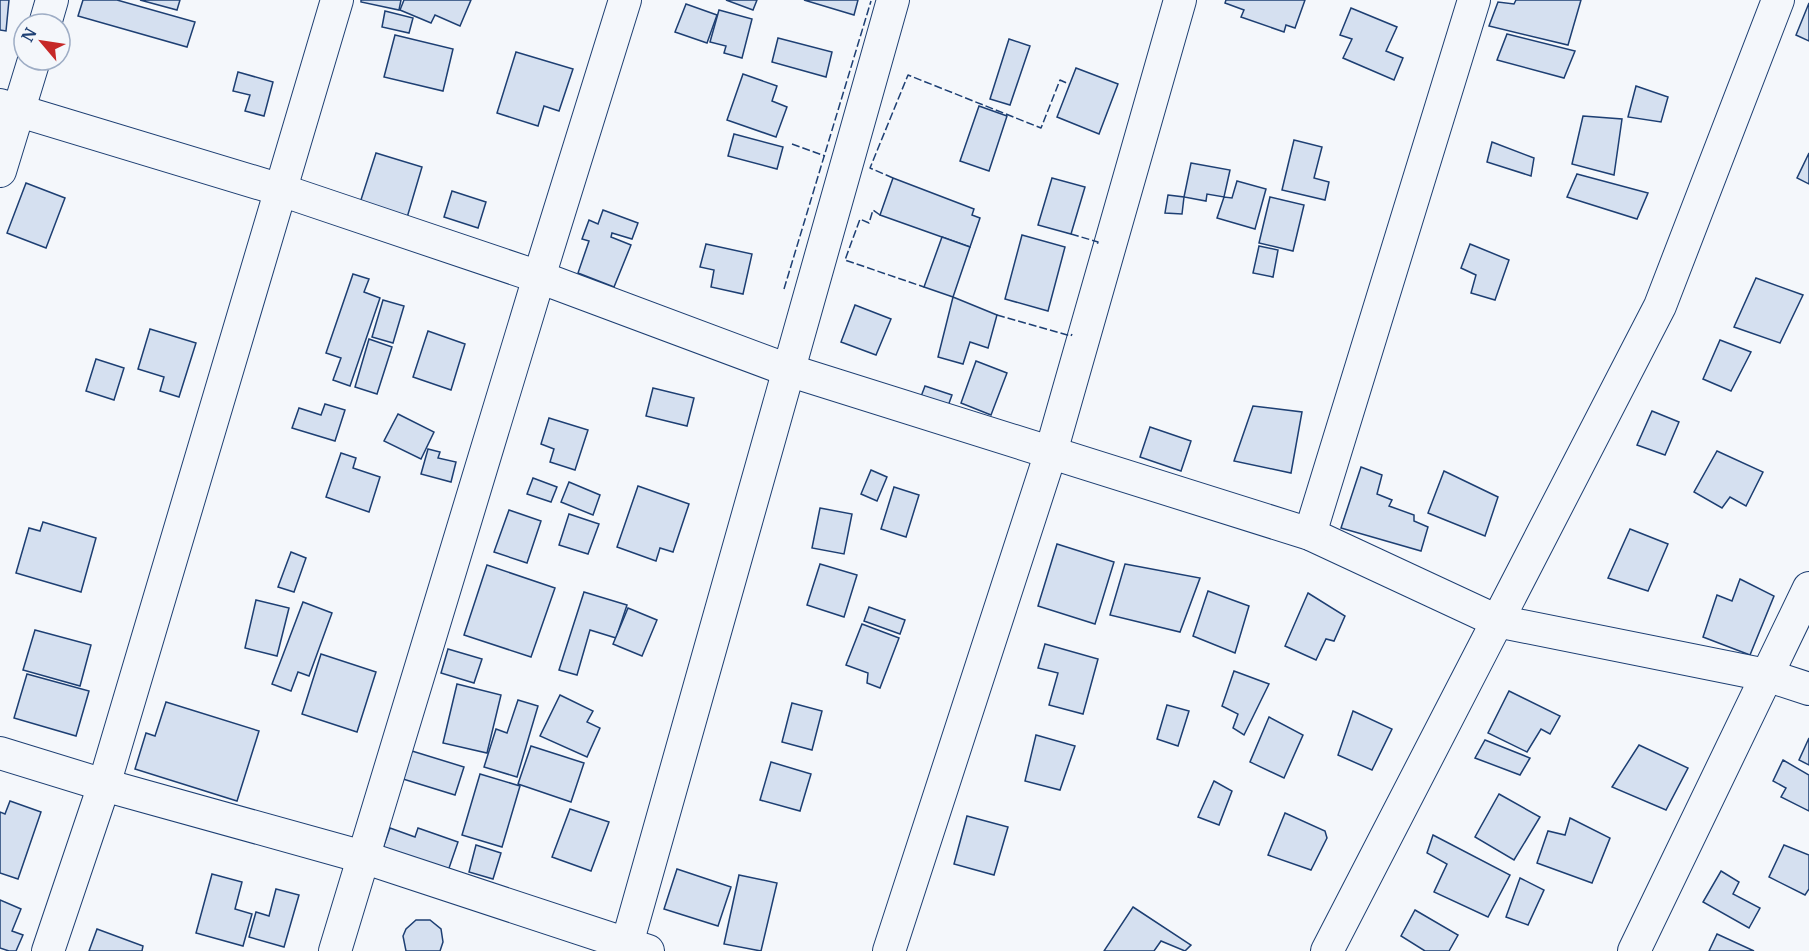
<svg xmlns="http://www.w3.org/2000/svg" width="1809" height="951" font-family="Merriweather,serif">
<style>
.building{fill:#d5e0f0;stroke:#1d3f73;stroke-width:1.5}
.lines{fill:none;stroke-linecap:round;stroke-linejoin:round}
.minor-casing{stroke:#1d3f73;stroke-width:34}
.minor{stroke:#f4f7fb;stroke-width:32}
.fence{stroke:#1d3f73;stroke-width:1.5;stroke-dasharray:8 3;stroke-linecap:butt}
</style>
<rect width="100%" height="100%" fill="#f4f7fb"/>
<g class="building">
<polygon points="0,0 9,0 6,31 0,30"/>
<polygon points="83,0 117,0 195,22 187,47 78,16"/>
<polygon points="140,0 180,0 177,10"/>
<polygon points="361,0 401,0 399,10 361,2"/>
<polygon points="404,0 471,0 460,26 435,15 431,23 400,10"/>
<polygon points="726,0 757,0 753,10"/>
<polygon points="804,0 858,0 854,15"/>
<polygon points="1226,0 1305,0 1295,28 1286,25 1284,32 1241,17 1244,10 1225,3"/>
<polygon points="1516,0 1581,0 1568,45 1489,26 1498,2 1514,4"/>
<polygon points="1809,3 1809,41 1796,35"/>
<polygon points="686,4 717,15 707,43 675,32"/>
<polygon points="1351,8 1397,27 1386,51 1403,58 1394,80 1343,58 1352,39 1340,35"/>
<polygon points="719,10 752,19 742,58 724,53 726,46 710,42"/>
<polygon points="385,11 413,18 409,33 382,27"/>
<polygon points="1507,34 1575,51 1564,78 1497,60"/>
<polygon points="395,35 453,49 443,91 384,77"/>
<polygon points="778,38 832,52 826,77 772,62"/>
<polygon points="1009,39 1030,46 1010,105 990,99"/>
<polygon points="516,52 573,69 559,111 544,106 538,126 497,113"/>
<polygon points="1076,68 1118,84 1099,134 1057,117"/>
<polygon points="238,72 273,82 264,116 245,111 250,95 233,91"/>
<polygon points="743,74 777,86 772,101 787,107 776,137 727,120"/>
<polygon points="1636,86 1668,97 1661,122 1628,117"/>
<polygon points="979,106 1007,116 989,171 960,161"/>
<polygon points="1583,116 1622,119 1614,175 1572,164"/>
<polygon points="734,134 783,147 777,169 728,156"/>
<polygon points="1294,140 1322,147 1314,178 1329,182 1325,200 1282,190"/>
<polygon points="1492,142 1534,158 1531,176 1487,162"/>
<polygon points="376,153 422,167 406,221 359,206"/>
<polygon points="1809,153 1809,184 1797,178"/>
<polygon points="1191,163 1230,170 1224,197 1207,194 1206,201 1184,197"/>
<polygon points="1577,174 1648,193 1637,219 1567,197"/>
<polygon points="893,178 974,209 972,215 980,218 970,247 880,215"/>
<polygon points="1052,178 1085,187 1071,234 1038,225"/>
<polygon points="1237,181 1266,189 1255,229 1217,218 1224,197 1232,198"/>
<polygon points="26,183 65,198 46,248 7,233"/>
<polygon points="452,191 486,202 478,228 444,217"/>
<polygon points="1168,195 1184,197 1182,214 1165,213"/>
<polygon points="1270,197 1304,205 1293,251 1259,243"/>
<polygon points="603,210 638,223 632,239 612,233 611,237 631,245 614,287 578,273 589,241 582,239 589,220 598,224"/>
<polygon points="1022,235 1065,247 1048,311 1005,299"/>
<polygon points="942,237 970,247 953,297 924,287"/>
<polygon points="706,244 752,254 743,294 711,287 714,270 700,267"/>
<polygon points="1470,244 1509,260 1495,300 1471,293 1476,275 1461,268"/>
<polygon points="1259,246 1278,250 1273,277 1253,273"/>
<polygon points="353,274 369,279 364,292 380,298 350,386 333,380 341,358 326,353"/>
<polygon points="1756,278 1803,295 1780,343 1734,327"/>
<polygon points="953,297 997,315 988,348 970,342 963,364 938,357"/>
<polygon points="383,300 404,306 393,343 372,337"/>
<polygon points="855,305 891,319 876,355 841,342"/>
<polygon points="150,329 196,343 179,397 160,391 164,377 138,369"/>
<polygon points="428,331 465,344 451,390 413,377"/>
<polygon points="369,339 392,347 377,394 355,387"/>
<polygon points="1720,340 1751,352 1731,391 1703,379"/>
<polygon points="96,359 124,368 114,400 86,391"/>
<polygon points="976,361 1007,373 991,415 961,403"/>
<polygon points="925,386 952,395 944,417 917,407"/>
<polygon points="653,388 694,398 687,426 646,416"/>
<polygon points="325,404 345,410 335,441 292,428 299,408 321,415"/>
<polygon points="1253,406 1302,412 1291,473 1234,461"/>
<polygon points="1652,411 1679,422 1665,455 1637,445"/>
<polygon points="398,414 434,432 421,459 384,441"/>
<polygon points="549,418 588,430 575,470 550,462 554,449 541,444"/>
<polygon points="1150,427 1191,441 1181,471 1140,457"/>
<polygon points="428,449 440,452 438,458 456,462 451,482 421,474"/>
<polygon points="1717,451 1763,472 1746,506 1730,497 1722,508 1694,492"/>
<polygon points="341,453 356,458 353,468 380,477 369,512 326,497"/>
<polygon points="1361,467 1382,475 1377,494 1392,500 1389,506 1414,515 1414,521 1428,527 1421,551 1341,528"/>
<polygon points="871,470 887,477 877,501 861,494"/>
<polygon points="1444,471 1498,497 1485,536 1428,513"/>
<polygon points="533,478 557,487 551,502 527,494"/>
<polygon points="569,482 600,495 593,515 561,502"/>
<polygon points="638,486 689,504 673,552 660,548 656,561 617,547"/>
<polygon points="894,487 919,495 906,537 881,529"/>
<polygon points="820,508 852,514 844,554 812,548"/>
<polygon points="509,510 541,521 527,563 494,552"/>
<polygon points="569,514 599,524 588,554 559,545"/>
<polygon points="43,522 96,538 81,592 16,573 29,528 40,531"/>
<polygon points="1630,529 1668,544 1648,591 1608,578"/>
<polygon points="1057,544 1114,562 1095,624 1038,606"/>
<polygon points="291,552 306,558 294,592 278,587"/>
<polygon points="820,564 857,575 844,617 807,605"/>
<polygon points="1125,564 1200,578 1180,632 1110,615"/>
<polygon points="487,565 555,588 531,657 464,635"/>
<polygon points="1740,579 1774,596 1750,655 1703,637 1717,595 1732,601"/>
<polygon points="1208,591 1249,606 1235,653 1193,636"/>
<polygon points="584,592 627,605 616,638 590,630 577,675 559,670"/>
<polygon points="1308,593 1345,616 1334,641 1326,639 1316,660 1285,646"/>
<polygon points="256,600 289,608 277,656 245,648"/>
<polygon points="303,602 332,613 309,676 298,672 291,691 272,684"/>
<polygon points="869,607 905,620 900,634 864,621"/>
<polygon points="628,608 657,620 642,656 613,644"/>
<polygon points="862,624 899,638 880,688 867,683 868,673 846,665"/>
<polygon points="35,630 91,645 80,686 23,670"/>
<polygon points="1045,644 1098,659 1083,714 1049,705 1058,673 1038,668"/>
<polygon points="448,649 482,659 474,683 441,673"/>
<polygon points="321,654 376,672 357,732 302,714"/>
<polygon points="1234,671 1269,684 1244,735 1233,728 1238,714 1222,706"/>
<polygon points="27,674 89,691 76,736 14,718"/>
<polygon points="457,684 501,695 487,753 443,743"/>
<polygon points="1509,691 1560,716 1550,734 1541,729 1527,752 1488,733"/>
<polygon points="560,695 593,711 587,722 600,728 587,757 540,736"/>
<polygon points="518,700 538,706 517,777 484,767 496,729 507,733"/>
<polygon points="166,702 259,731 237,801 135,769 146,733 155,736"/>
<polygon points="792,703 822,711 812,750 782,742"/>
<polygon points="1167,705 1189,711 1178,746 1157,739"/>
<polygon points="1353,711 1392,729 1372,770 1338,755"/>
<polygon points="1269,717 1303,735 1284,778 1250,762"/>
<polygon points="1036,735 1075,746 1060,790 1025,781"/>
<polygon points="1809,738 1809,765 1799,760"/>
<polygon points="1485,740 1530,758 1520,775 1475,758"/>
<polygon points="1639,745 1688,768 1666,810 1612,787"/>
<polygon points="531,746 584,763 571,802 518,784"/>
<polygon points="412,751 464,767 455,795 403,779"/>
<polygon points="1783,760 1809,775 1809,811 1781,797 1786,788 1773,781"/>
<polygon points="771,762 811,774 800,811 760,800"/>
<polygon points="480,774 520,786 502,847 462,835"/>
<polygon points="1214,781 1232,791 1219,825 1198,817"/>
<polygon points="1499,794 1540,817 1514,860 1475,837"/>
<polygon points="10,801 41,812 18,879 0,873 0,812 5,814"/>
<polygon points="570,809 609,822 591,871 552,857"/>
<polygon points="1285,813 1325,831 1327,838 1311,870 1268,855"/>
<polygon points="967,816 1008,827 994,875 954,864"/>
<polygon points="1570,818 1610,838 1592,883 1537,863 1548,831 1565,835"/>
<polygon points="390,828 415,837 418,828 458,842 448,871 383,848"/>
<polygon points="1433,835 1510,875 1488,917 1434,892 1447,864 1427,853"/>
<polygon points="476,845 501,853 493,879 469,872"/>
<polygon points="1784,845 1809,855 1809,889 1805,895 1769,877"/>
<polygon points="677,869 731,887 718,926 664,909"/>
<polygon points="1721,871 1739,882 1733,894 1760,908 1749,928 1703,902"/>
<polygon points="212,874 242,882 235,909 252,914 243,946 196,933"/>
<polygon points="739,875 777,883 761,951 724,944"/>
<polygon points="1520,878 1544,890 1528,925 1506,917"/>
<polygon points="276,889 299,895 284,947 249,937 256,912 269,916"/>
<polygon points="0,900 21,909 12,931 23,935 16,951 9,951 0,948"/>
<polygon points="1133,907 1191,945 1185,951 1161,941 1154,951 1104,951"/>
<polygon points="1415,910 1458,935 1449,951 1425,951 1401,936"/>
<polygon points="416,920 430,920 441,929 443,942 440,951 406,951 403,936 406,929"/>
<polygon points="97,929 143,946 142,951 89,951"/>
<polygon points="1717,934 1754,951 1709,951"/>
</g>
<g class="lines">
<defs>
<g id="minor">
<polyline points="45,24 52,0"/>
<polyline points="0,105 281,190 539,277 788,370 1310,534 1497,621 1766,675 1809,689"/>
<polyline points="0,171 34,60"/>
<polyline points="1310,534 1474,0"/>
<polyline points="0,753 104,785 363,857 648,951"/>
<polyline points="48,951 104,785 337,0"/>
<polyline points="335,951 539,277 625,0"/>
<polyline points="625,951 893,0"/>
<polyline points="889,951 1051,452 1180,0"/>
<polyline points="1327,951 1660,306 1778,0"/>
<polyline points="1634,951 1809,588"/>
</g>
</defs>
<use href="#minor" class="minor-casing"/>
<use href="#minor" class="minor"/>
<g class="fence">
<polyline points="792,144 825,156"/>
<polyline points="893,178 870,168 908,75 1041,128 1060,80 1069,84"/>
<polyline points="880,215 873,210 869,223 860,219 845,260 924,287"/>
<polyline points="1071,234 1098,242 1097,245"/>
<polyline points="784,289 871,1"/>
<polyline points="997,315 1071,336 1072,334"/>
</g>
</g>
<g transform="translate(42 42) rotate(299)"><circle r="28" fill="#f4f7fb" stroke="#9eadc5" stroke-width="1.5"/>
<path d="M0-4.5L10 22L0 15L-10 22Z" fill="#c62828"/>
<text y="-9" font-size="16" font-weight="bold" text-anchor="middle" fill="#1d3f73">N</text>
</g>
</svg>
